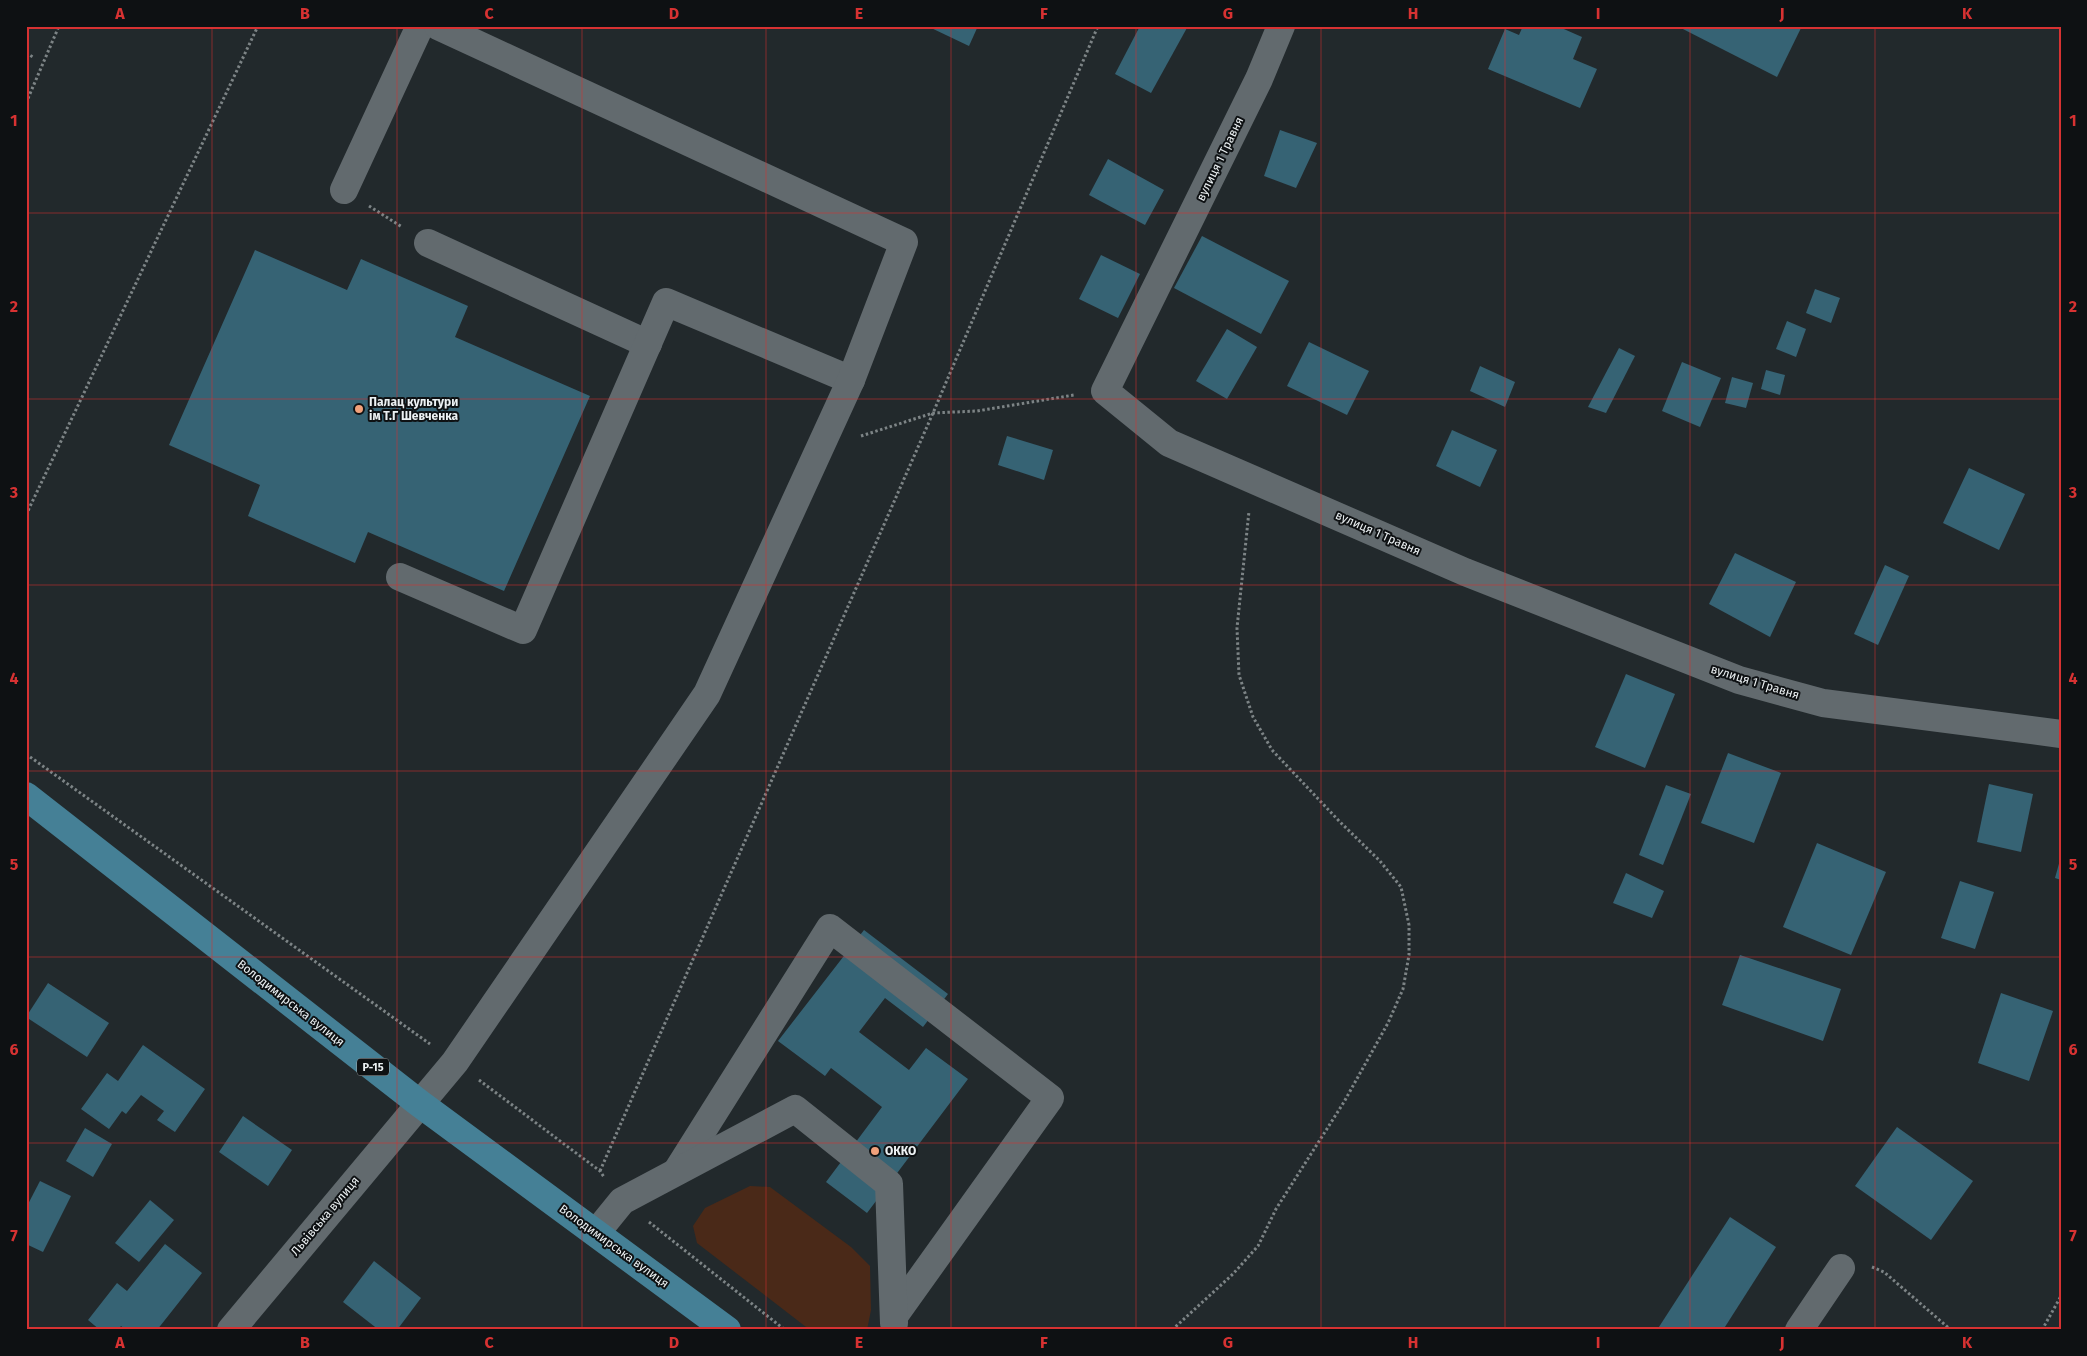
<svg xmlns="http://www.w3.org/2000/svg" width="2087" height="1356" font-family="'Fira Sans',sans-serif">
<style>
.green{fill:#4a2918}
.building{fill:#366374}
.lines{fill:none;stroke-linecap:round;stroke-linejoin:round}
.path{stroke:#7d8486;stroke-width:3;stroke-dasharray:2.5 2.5;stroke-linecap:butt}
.minor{stroke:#626a6e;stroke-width:28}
.major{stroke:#458096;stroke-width:28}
.grid{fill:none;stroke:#d73232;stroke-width:1;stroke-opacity:0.55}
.poi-dot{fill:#f1a17b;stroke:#0e1113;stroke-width:2}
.labels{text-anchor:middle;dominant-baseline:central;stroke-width:4;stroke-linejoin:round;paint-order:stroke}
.shield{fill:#0e1113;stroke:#a9aeb0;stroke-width:1}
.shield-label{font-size:11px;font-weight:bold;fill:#ecf1f3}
.street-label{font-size:12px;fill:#ecf1f3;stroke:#0e1113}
.poi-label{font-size:12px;font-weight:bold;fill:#ecf1f3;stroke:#0e1113;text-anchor:start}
.neatline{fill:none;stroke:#d73232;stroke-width:2}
.grid-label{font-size:16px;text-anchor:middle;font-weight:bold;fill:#d73232}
</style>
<rect width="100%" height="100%" fill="#22292c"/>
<polygon class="green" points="750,1186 770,1187 851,1247 870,1266 871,1310 867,1330 810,1330 697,1243 693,1226 705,1208"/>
<g class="building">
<polygon points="927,26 978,26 969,46"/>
<polygon points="1140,26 1188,26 1151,93 1115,74"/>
<polygon points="1523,26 1557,26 1582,37 1573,59 1597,69 1580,108 1488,69 1505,29 1519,35"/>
<polygon points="1677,26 1802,26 1777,77"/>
<polygon points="1280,130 1317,143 1296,188 1264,176"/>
<polygon points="1108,159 1164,190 1145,225 1089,195"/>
<polygon points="1202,236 1289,281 1261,334 1174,288"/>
<polygon points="255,250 347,290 361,259 468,306 455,337 590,396 504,591 368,532 355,563 248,516 260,485 169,445"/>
<polygon points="1101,255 1140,274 1118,318 1079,299"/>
<polygon points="1815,289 1840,298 1831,323 1806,313"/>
<polygon points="1787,321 1806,329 1796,357 1776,349"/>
<polygon points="1227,329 1257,347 1227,399 1196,381"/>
<polygon points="1309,342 1369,371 1347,415 1287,386"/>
<polygon points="1619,348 1635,356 1606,413 1588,407"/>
<polygon points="1682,362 1721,378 1700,427 1662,411"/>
<polygon points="1480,366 1515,382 1505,407 1470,391"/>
<polygon points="1766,370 1785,375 1780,395 1761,389"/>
<polygon points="1732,377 1753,383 1746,408 1725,403"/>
<polygon points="1452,430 1497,450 1480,487 1436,466"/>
<polygon points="1007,436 1053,450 1044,480 998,465"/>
<polygon points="1969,468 2025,494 1999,550 1943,523"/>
<polygon points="1735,553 1796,582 1770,637 1709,604"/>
<polygon points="1885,565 1909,576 1878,645 1854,634"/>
<polygon points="1626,674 1675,694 1645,768 1595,747"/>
<polygon points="1728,753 1781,773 1754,843 1701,823"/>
<polygon points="1989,784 2033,794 2021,852 1977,842"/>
<polygon points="1666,785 1691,794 1663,865 1639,855"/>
<polygon points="1817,843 1886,872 1851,955 1783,927"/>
<polygon points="2060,860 2061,860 2061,880 2055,878"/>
<polygon points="1626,873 1664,891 1652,918 1613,903"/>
<polygon points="1960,881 1994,892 1975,949 1941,938"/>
<polygon points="864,930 948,994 923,1027 885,998 859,1032 909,1070 926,1048 968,1079 867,1213 826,1182 882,1107 831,1068 825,1076 778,1041"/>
<polygon points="1740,955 1841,989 1823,1041 1722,1005"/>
<polygon points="48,983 109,1023 87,1057 26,1017"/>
<polygon points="2001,993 2053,1011 2029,1081 1978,1063"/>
<polygon points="143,1045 205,1089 175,1132 157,1120 164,1111 141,1095 126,1114 122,1111 109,1129 81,1109 107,1073 118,1081"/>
<polygon points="243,1116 292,1150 268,1186 219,1152"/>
<polygon points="1897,1127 1973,1181 1931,1240 1855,1186"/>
<polygon points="85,1128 112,1144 93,1177 66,1161"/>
<polygon points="40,1181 71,1196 43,1252 26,1244 26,1208"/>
<polygon points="150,1200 174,1220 139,1262 115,1243"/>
<polygon points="1730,1217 1776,1247 1723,1330 1657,1330"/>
<polygon points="165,1244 202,1273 157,1330 126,1330 121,1326 118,1330 100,1330 88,1320 117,1283 127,1291"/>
<polygon points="374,1261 421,1298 397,1330 379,1330 343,1302"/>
</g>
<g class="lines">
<g class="path">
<polyline points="26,53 33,57"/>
<polyline points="26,103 59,26"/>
<polyline points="369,206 402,227"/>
<polyline points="861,436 933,413 977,411 1074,395"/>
<polyline points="26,515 258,26"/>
<polyline points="26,754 430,1044"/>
<polyline points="479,1080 600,1171 604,1177"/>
<polyline points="600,1171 933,413 1098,26"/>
<polyline points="649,1222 785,1330"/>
<polyline points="1872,1267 1884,1272 1951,1330"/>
<polyline points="1172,1330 1233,1274 1258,1246 1276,1209 1344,1102 1388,1023 1403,989 1409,955 1409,925 1401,887 1380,861 1340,822 1272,750 1253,717 1239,675 1237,628 1249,511"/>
<polyline points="2042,1330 2061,1296"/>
</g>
<g class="minor">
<polyline points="1281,26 1259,79 1105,391 1169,443 1465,572 1739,680 1823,703 2061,734"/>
<polyline points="344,190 420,26"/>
<polyline points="428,243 648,344"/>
<polyline points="400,577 523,630 666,302 851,380"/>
<polyline points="677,1171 830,928 1050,1098 894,1316"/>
<polyline points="596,1233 622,1201 795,1109 889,1184 894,1323"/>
<polyline points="231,1330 455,1062 707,694 851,380 904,242 438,26"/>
<polyline points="1799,1330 1841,1268"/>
</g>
<polyline class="major" points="26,796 419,1103 727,1330"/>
</g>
<path class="grid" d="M212,26V1330M397,26V1330M582,26V1330M766,26V1330M951,26V1330M1136,26V1330M1321,26V1330M1505,26V1330M1690,26V1330M1875,26V1330M26,213H2061M26,399H2061M26,585H2061M26,771H2061M26,957H2061M26,1143H2061"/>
<g class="poi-dot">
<circle cx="359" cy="409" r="5"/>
<circle cx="875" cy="1151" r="5"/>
</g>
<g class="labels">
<rect class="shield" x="357" y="1058.5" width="32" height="17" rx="4"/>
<g class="shield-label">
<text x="373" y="1067">Р-15</text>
</g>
<g class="street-label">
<text transform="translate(1220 159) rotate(-64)">вулиця 1 Травня</text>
<text transform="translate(1378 533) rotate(24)">вулиця 1 Травня</text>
<text transform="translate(1755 682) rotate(17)">вулиця 1 Травня</text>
<text transform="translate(291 1003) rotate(38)">Володимирська вулиця</text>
<text transform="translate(325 1216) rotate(-50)">Львівська вулиця</text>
<text transform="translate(614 1246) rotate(36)">Володимирська вулиця</text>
</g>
<g class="poi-label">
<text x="369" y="402">Палац культури<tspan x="369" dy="14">ім Т.Г Шевченка</tspan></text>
<text x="885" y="1151">ОККО</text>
</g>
</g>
<rect width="2087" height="1356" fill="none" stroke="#0e1113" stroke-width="55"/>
<rect x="28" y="28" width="2032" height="1300" class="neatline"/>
<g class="grid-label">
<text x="120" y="19">A</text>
<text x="305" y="19">B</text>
<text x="489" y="19">C</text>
<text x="674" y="19">D</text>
<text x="859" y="19">E</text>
<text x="1044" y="19">F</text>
<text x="1228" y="19">G</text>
<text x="1413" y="19">H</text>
<text x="1598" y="19">I</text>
<text x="1782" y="19">J</text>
<text x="1967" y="19">K</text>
<text x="14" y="126">1</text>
<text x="2073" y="126">1</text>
<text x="14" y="312">2</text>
<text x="2073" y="312">2</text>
<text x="14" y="498">3</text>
<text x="2073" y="498">3</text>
<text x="14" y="684">4</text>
<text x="2073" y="684">4</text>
<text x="14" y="870">5</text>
<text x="2073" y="870">5</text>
<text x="14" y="1055">6</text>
<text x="2073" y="1055">6</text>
<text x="14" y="1241">7</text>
<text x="2073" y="1241">7</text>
<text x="120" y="1348">A</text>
<text x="305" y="1348">B</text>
<text x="489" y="1348">C</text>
<text x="674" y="1348">D</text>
<text x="859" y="1348">E</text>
<text x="1044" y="1348">F</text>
<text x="1228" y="1348">G</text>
<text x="1413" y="1348">H</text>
<text x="1598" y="1348">I</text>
<text x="1782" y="1348">J</text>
<text x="1967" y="1348">K</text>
</g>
</svg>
